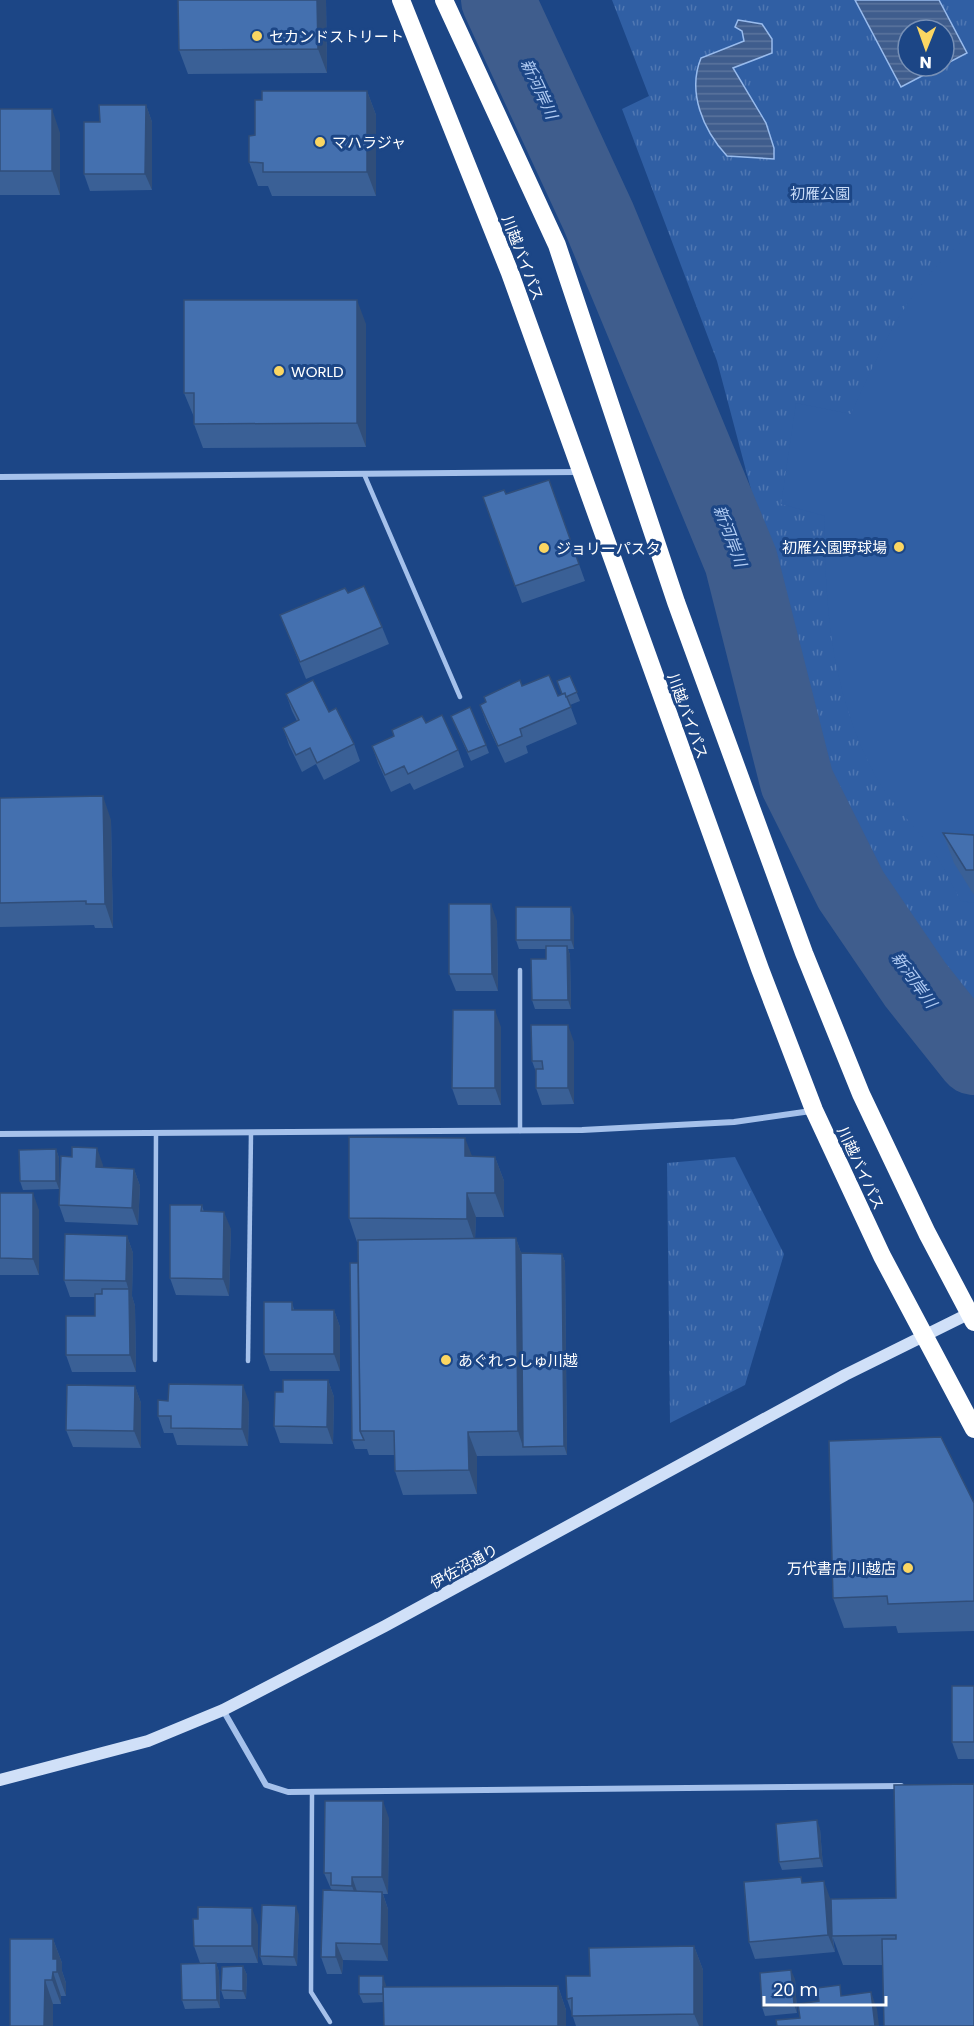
<svg xmlns="http://www.w3.org/2000/svg" width="974" height="2026" font-family="Poppins,'Noto Sans JP',sans-serif">
<style>
.grass{fill:url(#grass-tufts);fill-rule:evenodd}
.pitch{fill:#305fa4}
.water{fill:url(#water-rules);stroke:#98bbed;stroke-width:1.5}
.lines{fill:none;stroke-linecap:round;stroke-linejoin:round}
.river{stroke:#3f5d8d;stroke-width:74}
.lane{stroke:#a5c1eb;stroke-width:4.5}
.street{stroke:#a5c1eb;stroke-width:6}
.secondary{stroke:#d0e0f8;stroke-width:12}
.highway{stroke:#fff;stroke-width:18}
.wall{fill:#3a6096}
.shaded-wall{fill:#304e7a}
.building{fill:#4470af;stroke:#304e7a;stroke-width:1.5}
.poi-dot{fill:#fbd662;stroke:#1c4686;stroke-width:2}
.labels{text-anchor:middle;dominant-baseline:central;stroke-width:6;stroke-linejoin:round;paint-order:stroke}
.poi-label{font-size:15px;fill:#fff;stroke:#1c4686;text-anchor:start}
.park-label{font-size:15px;fill:#c9dcf8;stroke:#1c4686}
.street-label{font-size:15px;fill:#fff;stroke:#1c4686}
.water-label{font-size:16px;font-style:italic;fill:#b0cbf3;stroke:#1c4686}
</style>
<defs>
<pattern id="grass-tufts" width="24" height="20" patternUnits="userSpaceOnUse" patternTransform="scale(1.5)"><rect width="24" height="20" fill="#305fa4"/><path d="M3 7l-1-3M5 7V3M7 7l1-3M15 17l-1-3M17 17v-4M19 17l1-3" fill="none" stroke="#4f77b2"/></pattern>
<pattern id="water-rules" width="6" height="5" patternUnits="userSpaceOnUse" patternTransform="scale(1.5)"><rect width="6" height="5" fill="#3f5d8d"/><path d="M0 2.5h6" fill="none" stroke="#5c759e"/></pattern>
</defs>
<rect width="100%" height="100%" fill="#1c4686"/>
<g class="grass">
<path d="M612,0H974V1003L950,978L846,840L805,732L799,671L717,361L622,109L649,96ZM908,30H944V66H908Z"/>
<polygon points="735,1157 784,1254 745,1385 670,1423 667,1163"/>
</g>
<path class="pitch" d="M974,231V903L961,901C953,887 946,871 937,857C919,829 892,806 876,777C832,695 824,608 825,516L781,504L796,403L851,414C886,338 907,286 974,231Z"/>
<g class="water">
<polygon points="855,0 939,0 967,53 944,65 944,30 908,30 908,66 941,66 901,87"/>
<path d="M738,20L762,24L772,39V53L733,68L766,123L774,148V159L727,156C703,130 687,92 701,58L744,41L742,31L735,27Z"/>
</g>
<g class="lines">
<polyline class="river" points="498,0 598,216 741,561 797,782 851,890 915,984 974,1058"/>
<g class="lane">
<polyline points="364,474 460,697"/>
<polyline points="520,1131 520,970"/>
<polyline points="155,1360 156,1133"/>
<polyline points="248,1361 251,1133"/>
<polyline points="312,1794 311,1992 330,2022"/>
</g>
<g class="street">
<polyline points="0,477 578,472"/>
<polyline points="0,1134 582,1130 734,1122 811,1111"/>
<polyline points="223,1710 266,1785 288,1792 901,1786"/>
</g>
<polyline class="secondary" points="0,1780 148,1741 223,1710 385,1626 845,1375 974,1311"/>
<g class="highway">
<polyline points="401,0 510,273 760,969 814,1110 882,1256 974,1429"/>
<polyline points="444,0 557,245 676,602 804,953 861,1094 927,1233 974,1322"/>
</g>
</g>
<g class="wall">
<polygon points="178,0 326,0 327,73 188,74 179,50"/>
<polygon points="367,91 376,115 376,196 272,196 268,186 258,186 249,162 262,100"/>
<polygon points="146,105 152,122 152,190 90,191 84,174 100,122"/>
<polygon points="0,109 60,133 60,195 0,195"/>
<polygon points="366,324 366,447 203,448 194,424 194,417 184,393"/>
<polygon points="549,480 585,581 522,603 483,497 506,494"/>
<polygon points="348,593 382,627 389,644 306,679 280,615"/>
<polygon points="570,676 580,701 570,705 577,724 526,746 528,753 505,763 486,722 480,705 486,702 484,697 522,686 558,696 562,694"/>
<polygon points="286,694 329,712 354,744 360,761 324,780 316,764 302,772 289,745 283,728 297,721 292,711"/>
<polygon points="451,716 486,745 489,753 471,761"/>
<polygon points="426,723 458,750 464,767 414,790 410,783 391,792 378,763 372,746 394,736 392,730"/>
<polygon points="0,798 111,820 113,928 95,928 94,925 0,927"/>
<polygon points="943,833 974,835 974,895 954,863"/>
<polygon points="574,916 574,949 568,949 570,955 571,1009 535,1009 532,1000 546,959 546,949 519,949 516,940"/>
<polygon points="497,921 498,991 456,991 449,974"/>
<polygon points="501,1027 501,1105 458,1105 452,1088"/>
<polygon points="574,1042 574,1104 542,1105 536,1088 536,1072 532,1061"/>
<polygon points="56,1149 59,1158 59,1189 23,1190 20,1181"/>
<polygon points="472,1157 495,1157 504,1181 504,1217 476,1217 475,1239 516,1238 521,1253 562,1254 565,1262 567,1455 477,1456 477,1494 403,1495 395,1471 394,1455 369,1455 367,1449 355,1449 352,1440 358,1263 358,1242 357,1242 349,1218"/>
<polygon points="103,1165 103,1167 134,1169 140,1186 138,1225 65,1222 59,1205"/>
<polygon points="0,1193 39,1210 39,1275 0,1275"/>
<polygon points="202,1205 204,1212 231,1229 229,1296 176,1295 170,1278"/>
<polygon points="127,1236 133,1253 132,1296 135,1306 136,1372 72,1372 66,1355 95,1316 95,1297 70,1297 64,1280"/>
<polygon points="292,1302 294,1310 334,1310 340,1327 340,1371 270,1371 264,1354"/>
<polygon points="328,1380 334,1397 333,1444 280,1443 274,1426 283,1392"/>
<polygon points="135,1386 141,1403 141,1448 73,1447 66,1430"/>
<polygon points="249,1402 248,1446 177,1445 173,1433 164,1433 158,1416"/>
<polygon points="974,1503 974,1631 898,1633 896,1626 844,1628 833,1598"/>
<polygon points="974,1686 974,1759 958,1759 952,1742"/>
<polygon points="974,1784 883,1965 843,1965 833,1938 835,1952 755,1959 749,1942 803,1883 830,1898 832,1922 896,1898"/>
<polygon points="389,1818 388,1894 383,1894 388,1909 388,1961 343,1960 342,1974 327,1974 321,1957 333,1890 331,1889 324,1873"/>
<polygon points="820,1829 823,1867 782,1870 779,1862"/>
<polygon points="299,1915 297,1966 263,1965 260,1956"/>
<polygon points="198,1919 258,1925 258,1963 200,1963 194,1946"/>
<polygon points="53,1939 62,1963 62,1971 66,1983 66,1996 61,1996 61,2004 53,2004 53,2026 10,2026"/>
<polygon points="694,1946 703,1970 703,2026 576,2026 567,1999 590,1976"/>
<polygon points="216,1963 219,1972 220,2008 185,2009 182,2000"/>
<polygon points="243,1966 247,1975 246,1999 224,1999 221,1990"/>
<polygon points="795,1979 797,2013 765,2016 762,2007"/>
<polygon points="386,1985 386,1987 558,1986 566,2010 566,2026 384,2026 384,2002 363,2003 359,1994"/>
</g>
<g class="shaded-wall">
<polygon points="317,0 326,0 327,73 318,49"/>
<polygon points="367,91 376,115 376,196 367,172"/>
<polygon points="146,105 152,122 152,190 145,174"/>
<polygon points="52,109 60,133 60,195 52,171"/>
<polygon points="357,300 366,324 366,447 357,423"/>
<polygon points="103,796 111,820 113,928 105,904"/>
<polygon points="491,904 497,921 498,991 492,974"/>
<polygon points="571,907 574,916 574,949 571,940"/>
<polygon points="567,946 570,955 571,1009 568,1000"/>
<polygon points="495,1010 501,1027 501,1105 495,1088"/>
<polygon points="568,1025 574,1042 574,1104 568,1088"/>
<polygon points="465,1138 474,1161 465,1156"/>
<polygon points="97,1148 103,1165 102,1184 96,1167"/>
<polygon points="56,1149 59,1158 59,1189 56,1181"/>
<polygon points="495,1157 504,1181 504,1217 495,1193"/>
<polygon points="134,1169 140,1186 138,1225 132,1208"/>
<polygon points="33,1193 39,1210 39,1275 33,1259"/>
<polygon points="467,1193 476,1217 475,1242 467,1219"/>
<polygon points="224,1212 231,1229 229,1296 223,1279"/>
<polygon points="127,1236 133,1253 132,1296 135,1306 136,1372 130,1355 129,1291 126,1281"/>
<polygon points="516,1238 524,1262 523,1447 518,1431"/>
<polygon points="562,1254 565,1262 567,1455 564,1446"/>
<polygon points="334,1310 340,1327 340,1371 334,1354"/>
<polygon points="328,1380 334,1397 333,1444 327,1427"/>
<polygon points="243,1385 249,1402 248,1446 242,1429"/>
<polygon points="135,1386 141,1403 141,1448 134,1431"/>
<polygon points="468,1432 477,1456 477,1494 469,1470"/>
<polygon points="383,1801 389,1818 388,1894 382,1877"/>
<polygon points="817,1820 820,1829 823,1867 820,1858"/>
<polygon points="352,1877 358,1894 358,1903 352,1886"/>
<polygon points="824,1881 830,1898 833,1936 832,1936 835,1952 828,1935"/>
<polygon points="382,1892 388,1909 388,1961 381,1944"/>
<polygon points="296,1906 299,1915 297,1966 294,1957"/>
<polygon points="252,1908 258,1925 258,1963 252,1946"/>
<polygon points="53,1939 62,1963 62,1971 66,1983 66,1996 53,1959"/>
<polygon points="336,1943 343,1960 342,1974 336,1957"/>
<polygon points="694,1946 703,1970 703,2026 699,2026 694,2014"/>
<polygon points="216,1963 219,1972 220,2008 217,2000"/>
<polygon points="243,1966 247,1975 246,1999 243,1991"/>
<polygon points="791,1970 795,1979 797,2013 794,2004"/>
<polygon points="53,1972 61,1996 61,2004 52,1980"/>
<polygon points="383,1976 386,1985 386,2002 383,1994"/>
<polygon points="45,1980 53,2004 53,2026 44,2026"/>
<polygon points="558,1986 566,2010 566,2026 558,2026"/>
<polygon points="871,1992 877,2009 879,2026 875,2026"/>
</g>
<g class="building">
<polygon points="178,0 317,0 318,49 179,50"/>
<polygon points="262,91 367,91 367,172 263,172 263,163 249,162 249,136 255,135 255,100 262,100"/>
<polygon points="99,105 146,105 145,174 84,174 84,122 100,122"/>
<rect x="0" y="109" width="52" height="62"/>
<polygon points="184,300 357,300 357,423 194,424 194,393 184,393"/>
<polygon points="549,480 579,564 515,586 483,497 504,490 506,494"/>
<polygon points="364,586 382,627 300,662 280,615 345,588 348,593"/>
<polygon points="549,675 558,696 565,693 571,707 520,729 522,736 498,746 480,705 486,702 484,697 520,680 522,686"/>
<polygon points="570,676 577,692 566,697 565,693 562,694 557,681"/>
<polygon points="313,680 329,712 336,708 354,744 317,763 310,748 296,755 283,728 299,720 286,694"/>
<polygon points="470,707 486,745 468,752 451,716"/>
<polygon points="442,715 458,750 408,774 404,766 385,775 372,746 394,736 392,730 422,716 426,723"/>
<polygon points="103,796 105,904 86,904 86,901 0,903 0,798"/>
<polygon points="943,833 974,835 974,870 966,870"/>
<polygon points="449,904 491,904 492,974 449,974"/>
<rect x="516" y="907" width="55" height="33"/>
<polygon points="546,946 567,946 568,1000 532,1000 531,959 546,959"/>
<polygon points="453,1010 495,1010 495,1088 452,1088"/>
<polygon points="531,1025 568,1025 568,1088 536,1088 536,1069 543,1069 542,1061 532,1061"/>
<polygon points="349,1137 465,1138 465,1156 495,1157 495,1193 467,1193 467,1219 349,1218"/>
<polygon points="72,1147 97,1148 96,1167 134,1169 132,1208 59,1205 61,1156 72,1157"/>
<polygon points="56,1149 56,1181 20,1181 19,1150"/>
<polygon points="0,1193 33,1193 33,1259 0,1258"/>
<polygon points="170,1205 202,1205 201,1211 224,1212 223,1279 170,1278"/>
<polygon points="65,1234 127,1236 126,1281 64,1280"/>
<polygon points="516,1238 518,1431 468,1432 469,1470 395,1471 394,1431 360,1431 358,1240"/>
<polygon points="521,1253 562,1254 564,1446 523,1447"/>
<polygon points="350,1263 358,1263 360,1431 364,1440 352,1440"/>
<polygon points="102,1289 129,1289 130,1355 66,1355 66,1316 95,1316 95,1294 102,1294"/>
<polygon points="264,1302 292,1302 292,1310 334,1310 334,1354 264,1354"/>
<polygon points="283,1380 328,1380 327,1427 274,1426 275,1392 283,1392"/>
<polygon points="169,1384 243,1385 242,1429 171,1428 171,1416 158,1416 158,1400 168,1401"/>
<polygon points="67,1385 135,1386 134,1431 66,1430"/>
<polygon points="941,1437 974,1503 974,1601 888,1604 887,1596 833,1598 829,1441"/>
<rect x="952" y="1686" width="22" height="56"/>
<polygon points="974,1784 974,2026 884,2026 882,1939 896,1939 896,1935 832,1936 831,1899 896,1898 894,1785"/>
<polygon points="325,1801 383,1801 382,1877 352,1877 352,1886 331,1885 331,1873 324,1873"/>
<polygon points="817,1820 820,1858 779,1862 776,1824"/>
<polygon points="801,1877 802,1883 824,1881 828,1935 749,1942 744,1882"/>
<polygon points="323,1890 382,1892 381,1944 336,1943 336,1957 321,1957"/>
<polygon points="262,1905 296,1906 294,1957 260,1956"/>
<polygon points="198,1907 252,1908 252,1946 194,1946 193,1919 198,1919"/>
<polygon points="10,1939 53,1939 53,1959 57,1959 57,1972 53,1972 52,1980 45,1980 44,2026 10,2026"/>
<polygon points="694,1946 694,2014 572,2016 572,1998 567,1999 566,1976 590,1976 589,1948"/>
<polygon points="216,1963 217,2000 182,2000 181,1964"/>
<polygon points="243,1966 243,1991 221,1990 222,1967"/>
<polygon points="791,1970 794,2004 762,2007 760,1973"/>
<rect x="359" y="1976" width="24" height="18"/>
<polygon points="840,1985 841,1996 871,1992 875,2026 777,2026 776,2020 800,2018 798,2004 819,2001 817,1988"/>
<polygon points="558,1986 558,2026 384,2026 383,1987"/>
</g>
<g class="poi-dot">
<circle cx="257" cy="36" r="6"/>
<circle cx="320" cy="142" r="6"/>
<circle cx="279" cy="371" r="6"/>
<circle cx="899" cy="547" r="6"/>
<circle cx="544" cy="548" r="6"/>
<circle cx="446" cy="1360" r="6"/>
<circle cx="908" cy="1568" r="6"/>
</g>
<g class="labels">
<g class="poi-label">
<text x="269" y="36">セカンドストリート</text>
<text x="332" y="142">マハラジャ</text>
<text x="291" y="371">WORLD</text>
<text x="887" y="547" text-anchor="end">初雁公園野球場</text>
<text x="556" y="548">ジョリーパスタ</text>
<text x="458" y="1360">あぐれっしゅ川越</text>
<text x="896" y="1568" text-anchor="end">万代書店 川越店</text>
</g>
<g class="park-label">
<text x="820" y="193">初雁公園</text>
</g>
<g class="street-label">
<text transform="translate(523 258) rotate(69)">川越バイパス</text>
<text transform="translate(688 716) rotate(70)">川越バイパス</text>
<text transform="translate(861 1168) rotate(65)">川越バイパス</text>
<text transform="translate(464 1566) rotate(-29)">伊佐沼通り</text>
</g>
<g class="water-label">
<text transform="translate(539 89) rotate(65)">新河岸川</text>
<text transform="translate(730 536) rotate(69)">新河岸川</text>
<text transform="translate(914 980) rotate(54)">新河岸川</text>
</g>
</g>
<g transform="translate(926 48) rotate(181)"><circle r="28" fill="#1c4686" stroke="#7790b6" stroke-width="1.5"/>
<path d="M0-4.5L10 22L0 15L-10 22Z" fill="#fbd662"/>
<text y="-9" font-size="16" font-weight="bold" text-anchor="middle" fill="#ffffff">N</text>
</g>
<path d="M764 1996v9h122v-9" fill="none" stroke="#ffffff" stroke-width="3"/>
<text x="773" y="1996" font-size="18" fill="#ffffff" stroke="#1c4686" stroke-width="4.5" paint-order="stroke">20 m</text>
</svg>
